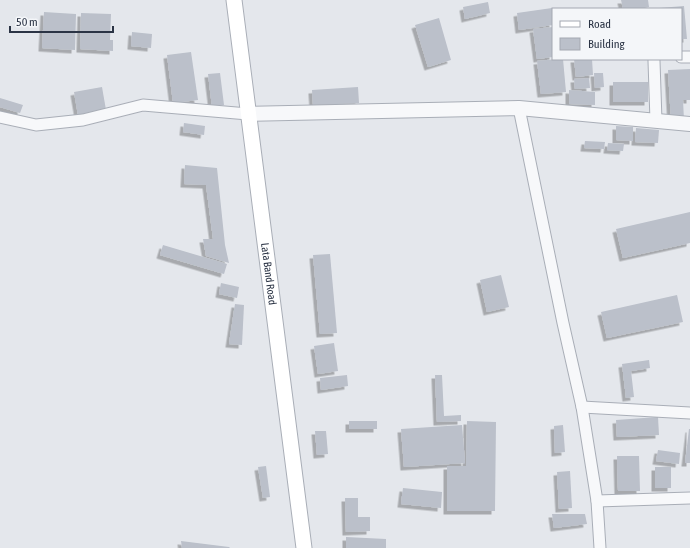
<svg xmlns="http://www.w3.org/2000/svg" width="690" height="548" font-family="'Asap Condensed',sans-serif">
<style>
.building{fill:#bbc0ca;filter:url(#shadow)}
.lines{fill:none;stroke-linecap:round;stroke-linejoin:round}
.minor-casing{stroke:#a9aeb7;stroke-width:13}
.tertiary-casing{stroke:#a9aeb7;stroke-width:16}
.secondary-casing{stroke:#a9aeb7;stroke-width:17}
.minor{stroke:#f7f8fa;stroke-width:11}
.tertiary{stroke:#f7f8fa;stroke-width:14}
.secondary{stroke:#fff;stroke-width:15}
.labels{text-anchor:middle;dominant-baseline:central;stroke-width:4;stroke-linejoin:round;paint-order:stroke}
.street-label{font-size:11px;fill:#2b3445;stroke:#f4f6f9}
</style>
<defs>
<filter id="shadow"><feDropShadow dx="-3.5" dy="3.5" stdDeviation="0" flood-color="#0004"/></filter>
</defs>
<rect width="100%" height="100%" fill="#e4e7ec"/>
<g class="building">
<polygon points="621,0 648,0 649,7 640,9 623,9"/>
<polygon points="488,2 490,13 465,19 463,7"/>
<polygon points="684,6 687,39 681,39 681,9 659,9 659,8"/>
<polygon points="552,8 553,25 519,30 517,13"/>
<polygon points="44,12 76,14 75,50 42,48"/>
<polygon points="81,13 111,14 110,40 113,40 113,51 80,49"/>
<polygon points="439,18 451,60 428,67 415,25"/>
<polygon points="553,27 553,57 537,59 533,29"/>
<polygon points="132,32 152,34 151,48 131,46"/>
<polygon points="191,52 198,100 173,103 167,55"/>
<polygon points="557,59 563,59 566,92 541,94 537,61"/>
<polygon points="574,59 592,59 593,75 576,77"/>
<polygon points="690,69 690,100 683,100 684,120 671,121 668,70"/>
<polygon points="220,73 224,105 212,107 208,74"/>
<polygon points="594,73 603,73 604,87 595,88"/>
<polygon points="589,78 590,88 575,89 574,79"/>
<rect x="613" y="82" width="35" height="20"/>
<polygon points="102,87 106,110 78,115 74,92"/>
<polygon points="358,87 359,103 313,105 312,90"/>
<polygon points="569,90 595,92 595,105 569,104"/>
<polygon points="0,98 23,105 20,113 0,107"/>
<polygon points="184,123 205,126 204,135 183,132"/>
<polygon points="616,126 633,127 633,141 616,140"/>
<polygon points="636,128 659,130 658,143 635,142"/>
<polygon points="585,141 605,142 604,149 584,148"/>
<polygon points="608,143 624,144 623,151 607,150"/>
<polygon points="185,165 217,168 225,245 229,263 206,256 203,239 213,239 206,185 184,184"/>
<polygon points="690,212 690,243 623,258 616,229"/>
<polygon points="163,245 227,264 224,274 160,255"/>
<polygon points="330,254 337,333 320,334 313,255"/>
<polygon points="501,275 509,307 487,312 480,280"/>
<polygon points="221,283 239,287 237,298 219,294"/>
<polygon points="677,295 683,322 607,338 601,312"/>
<polygon points="235,304 244,305 242,345 229,344"/>
<polygon points="334,343 338,371 318,374 314,346"/>
<polygon points="649,360 650,368 631,371 634,397 626,398 622,364"/>
<polygon points="347,375 348,386 321,390 320,378"/>
<polygon points="435,375 442,375 444,416 461,415 461,421 437,422"/>
<polygon points="658,417 659,435 617,437 616,420"/>
<rect x="349" y="421" width="28" height="8"/>
<polygon points="467,421 496,422 495,511 447,511 447,466 466,466"/>
<polygon points="462,425 465,463 404,467 401,429"/>
<polygon points="563,425 565,452 555,453 554,426"/>
<polygon points="689,429 690,429 690,463 685,463"/>
<polygon points="315,431 326,431 328,454 317,455"/>
<polygon points="658,450 680,453 679,464 656,461"/>
<polygon points="617,456 639,456 640,491 618,491"/>
<polygon points="266,466 270,497 263,498 258,467"/>
<rect x="655" y="467" width="16" height="21"/>
<polygon points="570,471 572,508 559,509 557,472"/>
<polygon points="403,488 442,492 441,508 401,504"/>
<polygon points="345,498 358,498 358,517 370,517 370,531 346,532"/>
<polygon points="552,514 585,514 587,524 554,528"/>
<polygon points="346,537 386,539 386,548 346,548"/>
<polygon points="181,541 229,547 230,548 182,548"/>
</g>
<g class="lines">
<defs>
<g id="minor">
<polyline points="681,57 690,57"/>
<polyline points="654,59 654,61 656,121"/>
<polyline points="519,108 563,323 582,407 597,501 600,548"/>
<polyline points="0,117 36,125 83,120 143,105 248,114"/>
<polyline points="582,407 690,413"/>
<polyline points="597,501 690,498"/>
</g>
<polyline id="tertiary" points="248,114 519,108 690,124"/>
<g id="secondary">
<path id="s1" d="M234,0L304,548"/>
</g>
</defs>
<use href="#minor" class="minor-casing"/>
<use href="#tertiary" class="tertiary-casing"/>
<use href="#secondary" class="secondary-casing"/>
<use href="#minor" class="minor"/>
<use href="#tertiary" class="tertiary"/>
<use href="#secondary" class="secondary"/>
</g>
<g class="labels">
<g class="street-label">
<text stroke="none"><textPath href="#s1" startOffset="276">Lata Band Road</textPath></text>
</g>
</g>
<rect x="552" y="8" width="130" height="52" fill="#f4f6f9" stroke="#a4a8b1"/>
<rect x="560" y="21" width="20" height="6" fill="#ffffff" stroke="#a4a8b1"/>
<text x="588" y="28" font-size="12" fill="#2b3445">Road</text>
<rect x="560" y="38" width="20" height="12" fill="#bbc0ca" stroke="#a4a8b1"/>
<text x="588" y="48" font-size="12" fill="#2b3445">Building</text>
<path d="M10 26v6h103v-6" fill="none" stroke="#2b3445" stroke-width="2"/>
<text x="16" y="26" font-size="12" fill="#2b3445" stroke="#f4f6f9" stroke-width="3" paint-order="stroke">50 m</text>
</svg>
